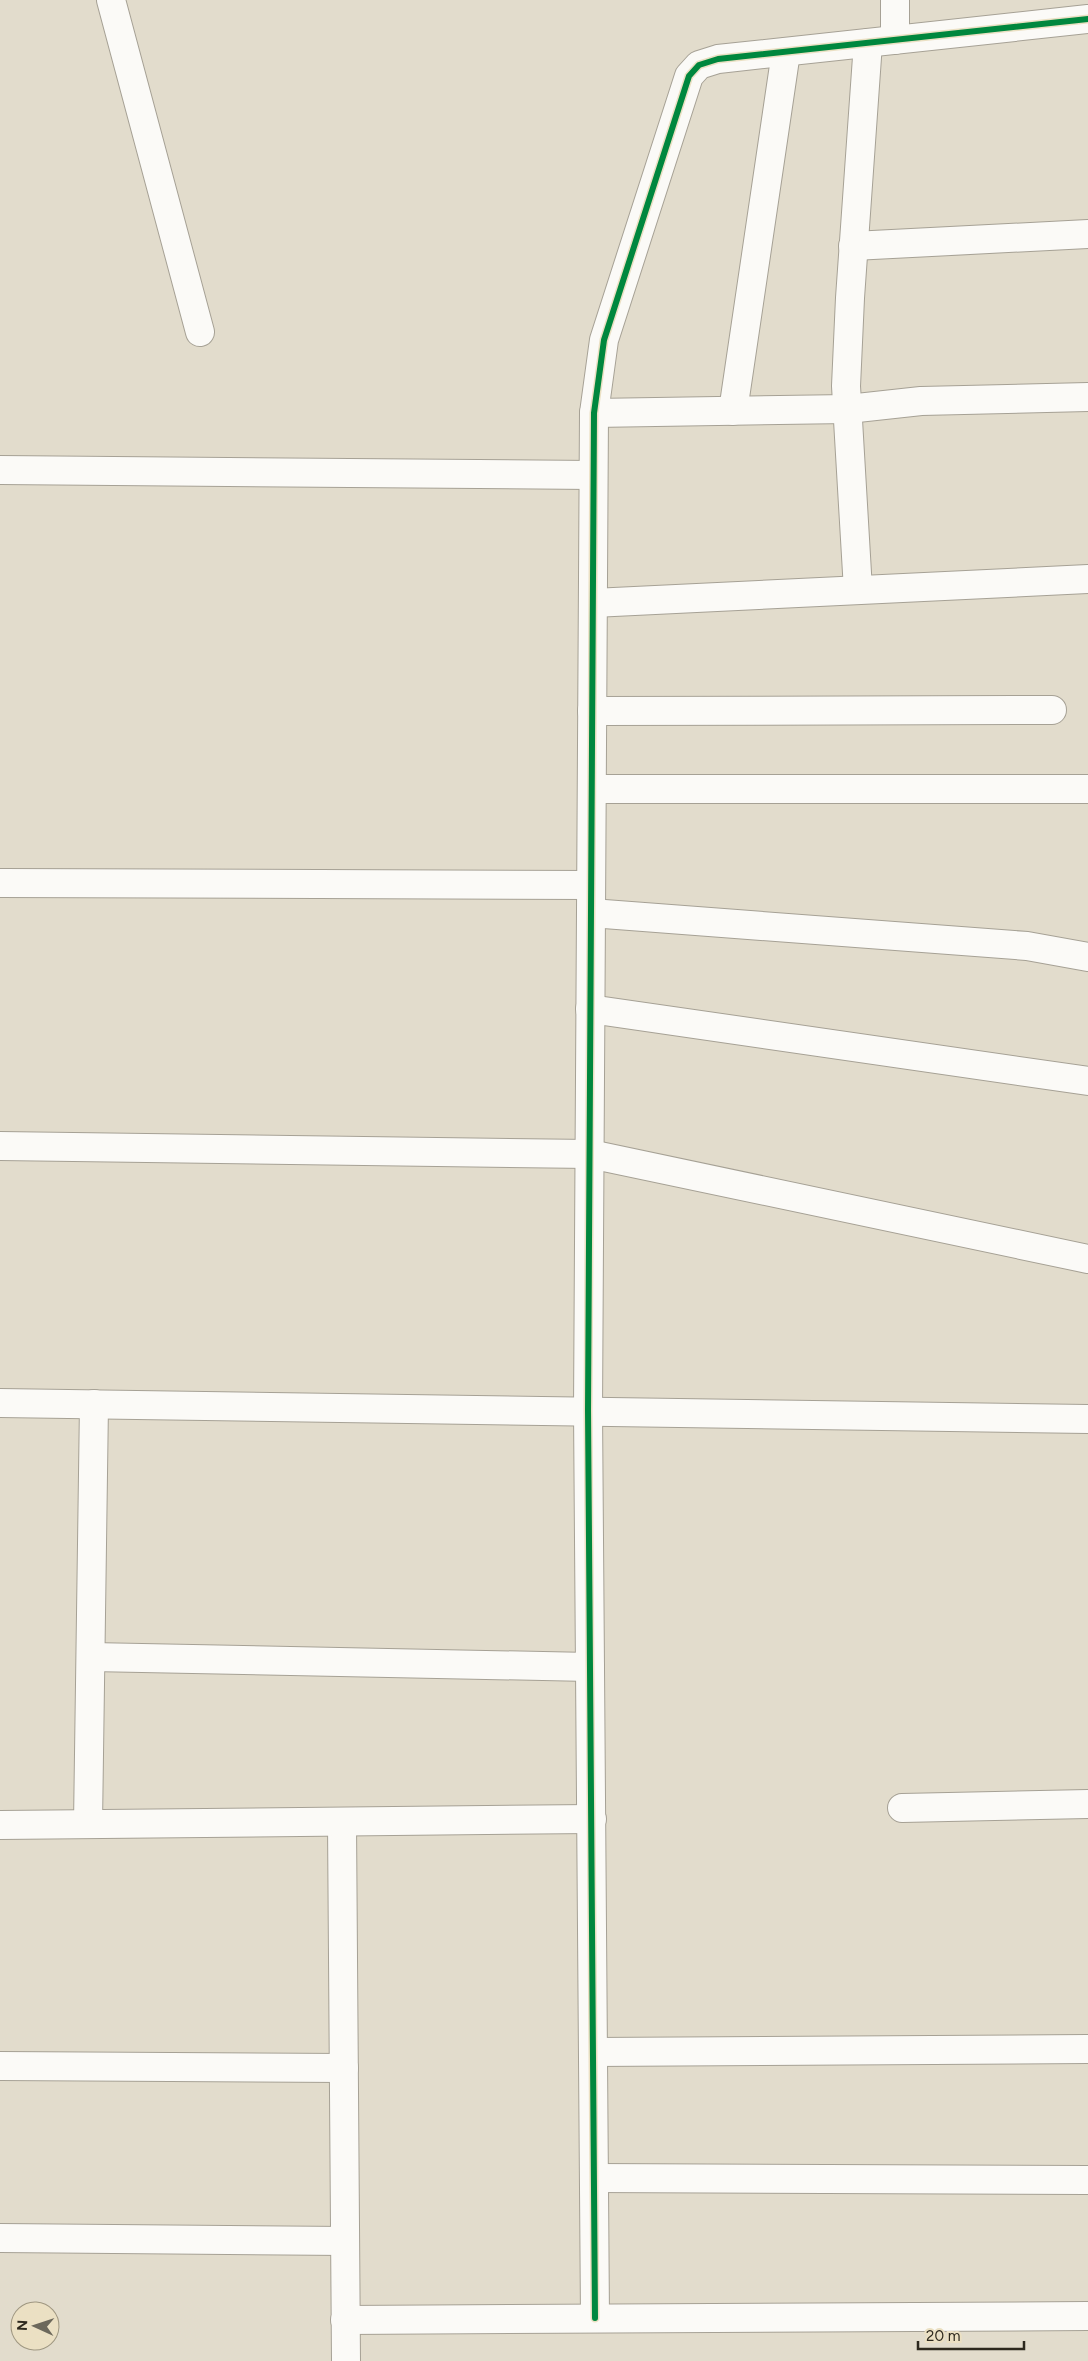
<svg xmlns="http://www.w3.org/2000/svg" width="1088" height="2361" font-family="Figtree,sans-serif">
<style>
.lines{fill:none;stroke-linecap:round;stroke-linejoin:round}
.minor-casing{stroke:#a6a195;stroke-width:30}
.minor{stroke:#fbfaf7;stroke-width:28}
.cycleway-casing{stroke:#ebe0c3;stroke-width:9}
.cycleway{stroke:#00873e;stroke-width:6}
</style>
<rect width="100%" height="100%" fill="#e2dccc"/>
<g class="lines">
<defs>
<g id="minor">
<polyline points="111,0 200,332"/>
<polyline points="895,0 895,40"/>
<polyline points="853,246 1088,234"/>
<polyline points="733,411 786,52"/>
<polyline points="594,413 848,409 921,401 1088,397"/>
<polyline points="0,470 593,475"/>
<polyline points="858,590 846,386 850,298 868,43"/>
<polyline points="593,603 1088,579"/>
<polyline points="592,711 1052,710"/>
<polyline points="592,789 1088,789"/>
<polyline points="0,883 591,885"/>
<polyline points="591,913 1027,946 1088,957"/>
<polyline points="590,1009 1088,1081"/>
<polyline points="0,1146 590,1154 1088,1259"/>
<polyline points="0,1403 1088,1419"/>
<polyline points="91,1657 590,1667"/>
<polyline points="902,1808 1088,1804"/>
<polyline points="342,1823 346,2361"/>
<polyline points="88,1824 94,1404"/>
<polyline points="0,1825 592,1819"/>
<polyline points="593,2052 1088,2049"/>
<polyline points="0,2066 344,2068"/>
<polyline points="594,2178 1088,2180"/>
<polyline points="0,2238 345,2241"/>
<polyline points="595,2318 588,1410 594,413 604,340 689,76 699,65 718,59 1088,19"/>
<polyline points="345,2320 1088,2316"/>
</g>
</defs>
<use href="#minor" class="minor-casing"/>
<use href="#minor" class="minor"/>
<defs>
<polyline id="cycleway" points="595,2318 588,1410 594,413 604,340 689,76 699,65 718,59 1088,19"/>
</defs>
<use href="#cycleway" class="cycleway-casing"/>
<use href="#cycleway" class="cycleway"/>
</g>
<g transform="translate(35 2326) rotate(273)"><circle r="24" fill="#ebe0c3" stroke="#9f9781"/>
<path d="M0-4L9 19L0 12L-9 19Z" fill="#6c685b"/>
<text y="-8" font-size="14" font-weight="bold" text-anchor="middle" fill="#2d291e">N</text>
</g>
<path d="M918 2341v8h106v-8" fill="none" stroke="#2d291e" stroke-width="2.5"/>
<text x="926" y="2341" font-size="15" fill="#2d291e" stroke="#ebe0c3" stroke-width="4" paint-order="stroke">20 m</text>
</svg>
